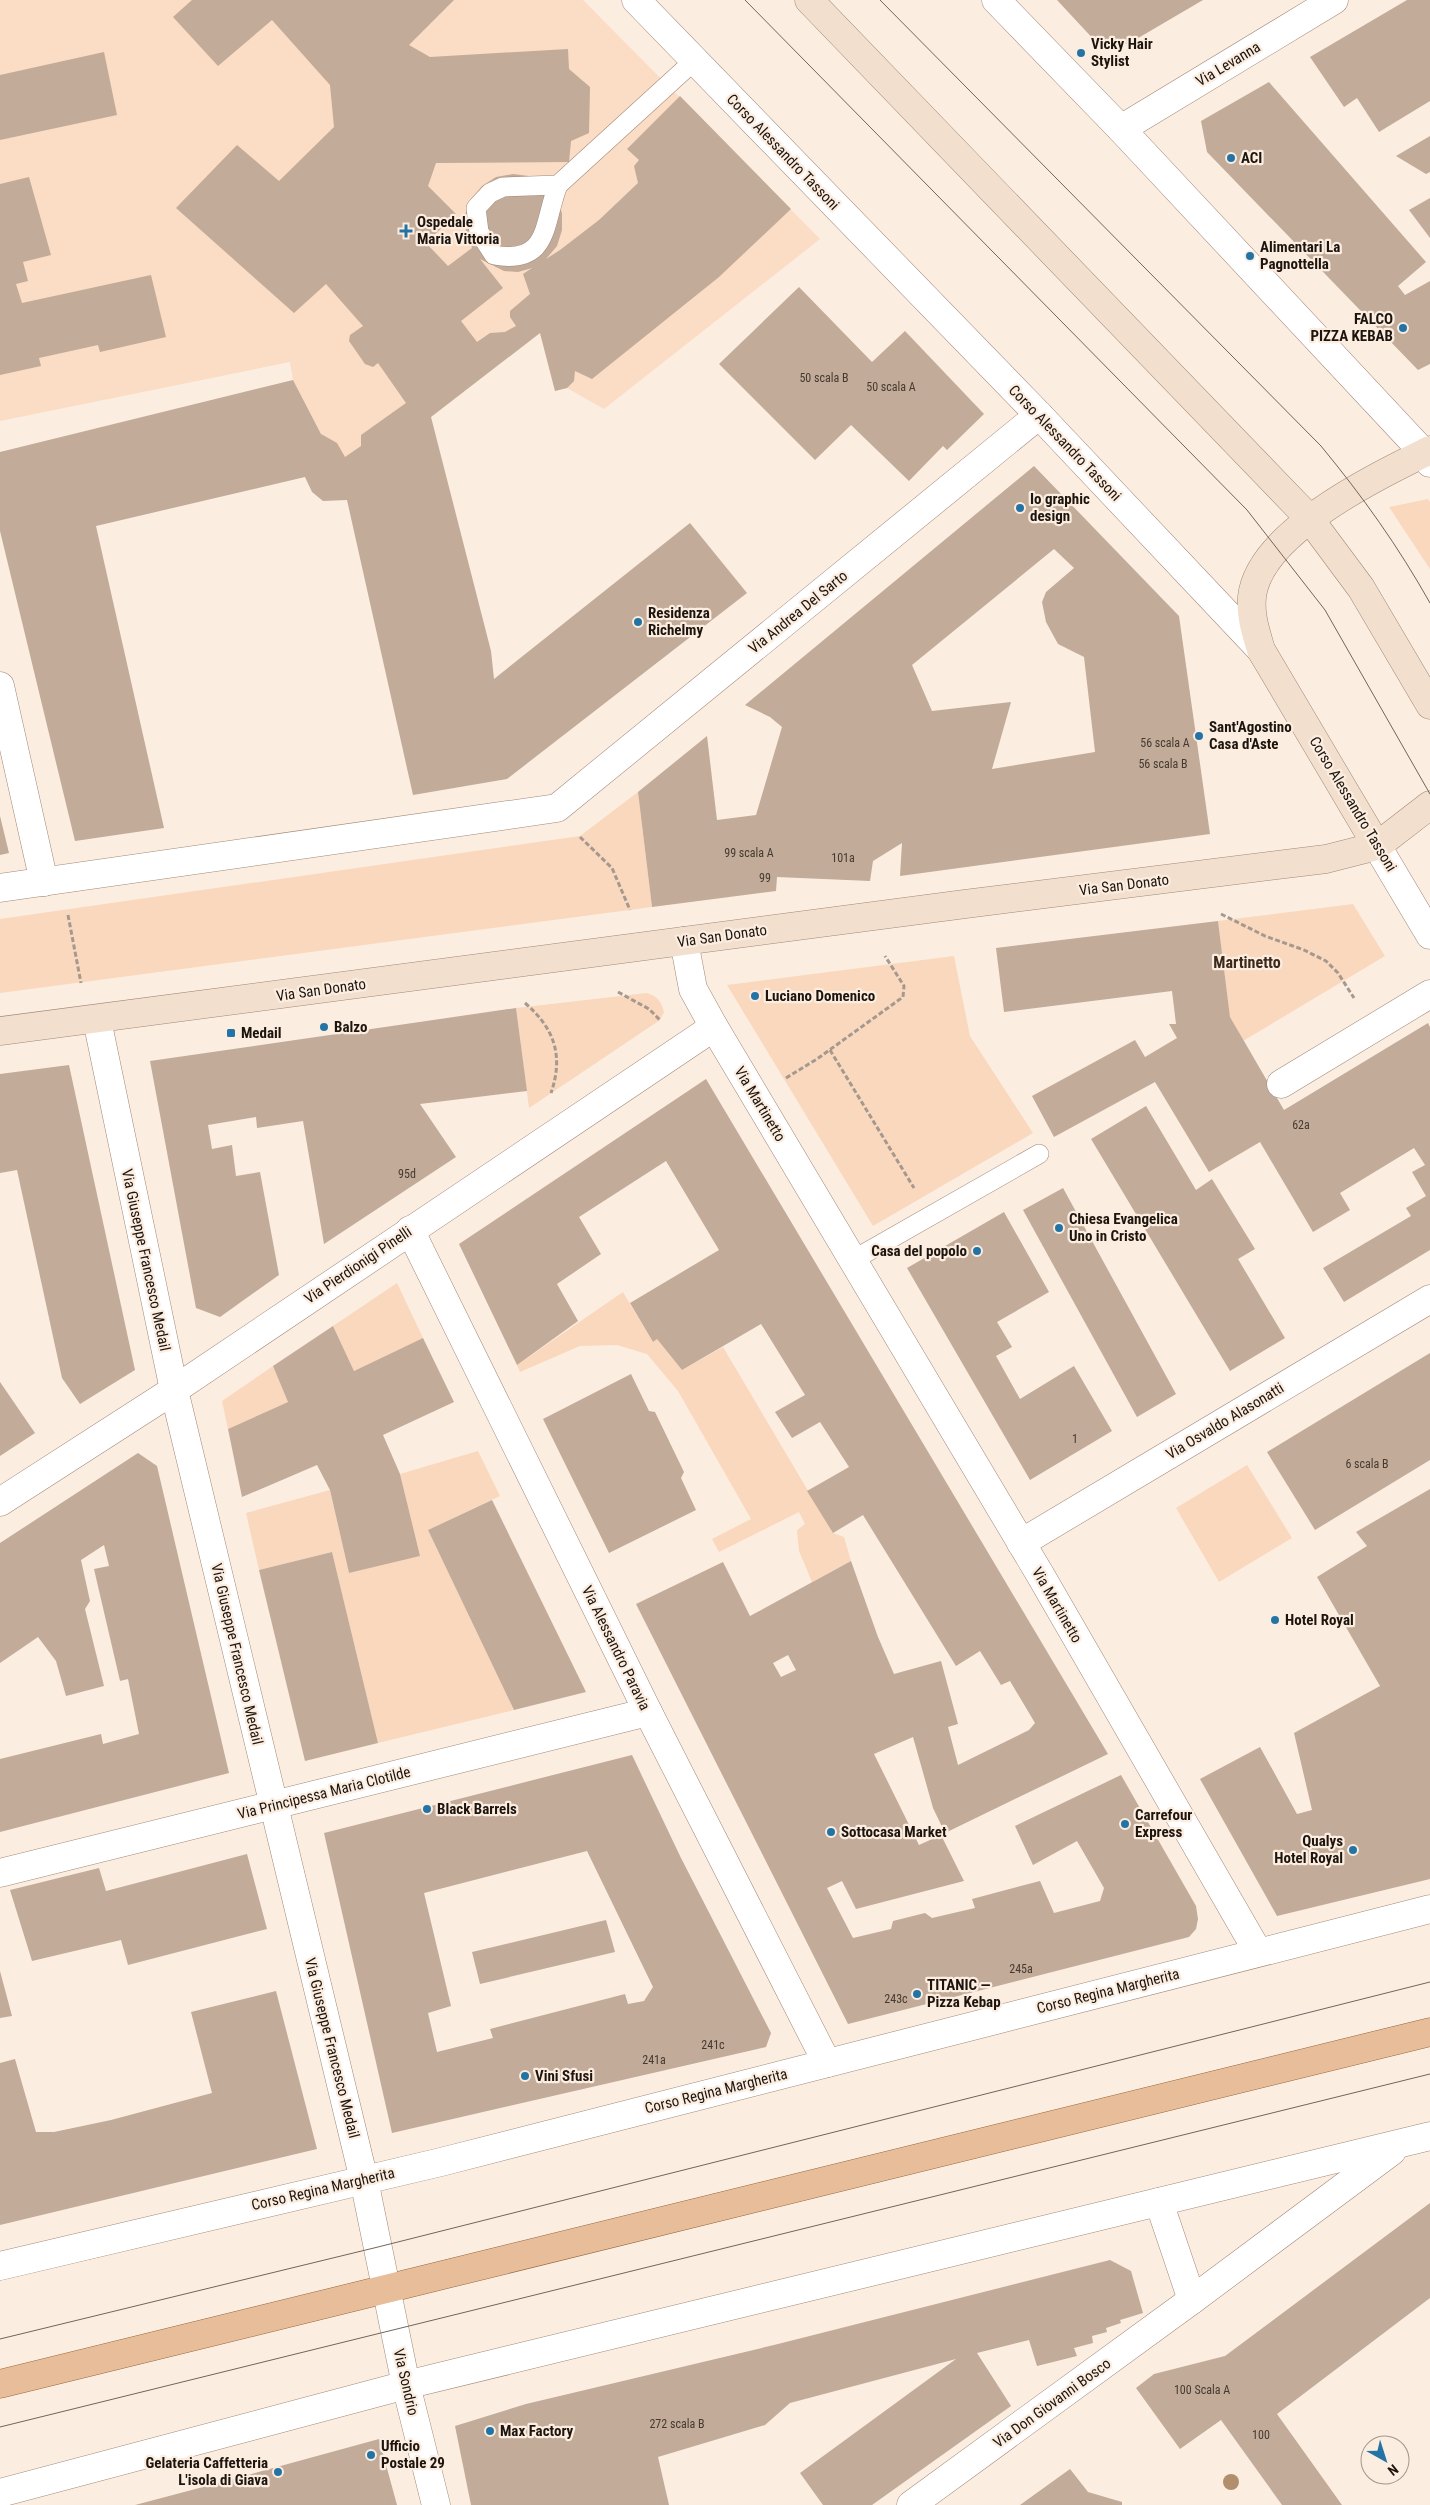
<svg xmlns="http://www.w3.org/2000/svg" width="1430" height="2505" font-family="'Roboto Condensed',sans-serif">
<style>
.built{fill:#fbdcc4}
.green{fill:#fad8bd}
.building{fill:#c2ab98;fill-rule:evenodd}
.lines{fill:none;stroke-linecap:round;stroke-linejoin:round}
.lane-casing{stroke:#a08978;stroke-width:20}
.street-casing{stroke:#a08978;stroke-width:29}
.secondary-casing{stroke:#a08978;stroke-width:29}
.primary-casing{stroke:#96673d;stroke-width:29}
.path{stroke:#a5998f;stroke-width:3;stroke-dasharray:5 2.5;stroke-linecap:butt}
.lane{stroke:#fff;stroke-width:19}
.street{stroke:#fff;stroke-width:28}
.secondary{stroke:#f3dfcd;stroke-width:28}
.primary{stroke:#e8be9a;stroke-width:28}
.tram{stroke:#70665d;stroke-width:1}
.tree{fill:#b28f6c}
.poi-dot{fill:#2374a5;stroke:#fcede1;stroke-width:2}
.labels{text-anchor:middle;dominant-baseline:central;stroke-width:4.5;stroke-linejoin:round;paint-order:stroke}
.number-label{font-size:12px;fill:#463a30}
.poi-label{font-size:15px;font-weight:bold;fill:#1c140d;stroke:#fcede1;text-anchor:start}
.street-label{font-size:15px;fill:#1c140d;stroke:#fcede1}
.neighbourhood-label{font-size:16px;font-weight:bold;fill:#3c291a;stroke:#fcede1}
</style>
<rect width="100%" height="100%" fill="#fcede1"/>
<polygon class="built" points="0,0 583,0 820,239 604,409 567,388 555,391 540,333 431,417 340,470 293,380 290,362 0,421"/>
<g class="green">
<polygon points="1428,499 1430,502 1430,569 1389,507"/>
<polygon points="638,792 652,907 0,993 0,919 580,836"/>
<polygon points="1353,904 1385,956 1243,1041 1230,1017 1218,921"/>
<polygon points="954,956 970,1036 1033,1133 873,1226 727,985"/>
<path d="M647,993C658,997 661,1001 664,1012L660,1020L529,1108L516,1008Z"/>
<polygon points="397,1283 423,1338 354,1371 333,1326"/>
<polygon points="623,1292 653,1342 657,1339 682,1370 723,1347 833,1533 844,1537 851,1561 812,1582 799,1551 797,1530 805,1524 799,1512 719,1552 712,1539 751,1519 678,1391 647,1354 617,1345 580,1346 520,1372 517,1365"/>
<polygon points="273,1366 288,1402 228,1429 222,1401"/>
<polygon points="478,1451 500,1496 428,1530 514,1710 378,1743 332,1552 259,1570 246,1513 330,1490 349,1573 419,1556 400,1474"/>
<polygon points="1247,1465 1292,1538 1219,1582 1176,1508"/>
</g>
<g class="building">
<path d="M192,0H454L409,45L430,57L568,49L569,69L590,87L589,133L571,141L569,162L436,163L428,186L456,214L426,243L448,266L472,248L466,232L465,215L471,199L482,186L496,177L513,174L529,176L545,185L555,197L562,213V230L557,246L546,259L560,250L599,220L638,183L634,166L639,160L627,149L680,96L791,209L719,277L592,379L575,371L574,381L567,388L555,391L540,333L431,417L491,651L494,679L690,523L747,593L507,779L413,795L347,500L323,501L312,492L305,477L96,526L164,828L75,841L0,531V452L293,380L321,434L337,443L345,457L361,446V435L406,403L378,363L373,367L365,364L349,341L350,335L363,326L326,284L294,313L176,208L237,145L279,181L334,127L330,85L272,20L218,66L173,17ZM480,259L504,271L518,272L532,268L523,274L530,294L510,311V317L516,326L505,332L490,333L477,342L461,321L503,288Z"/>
<polygon points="1057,0 1203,0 1128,44 1097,43"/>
<polygon points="1407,0 1430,0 1430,101 1379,132 1357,98 1344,107 1310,57"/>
<polygon points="104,52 117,115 0,140 0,75"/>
<polygon points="1269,82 1426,262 1398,286 1405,295 1430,281 1430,364 1418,370 1207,152 1201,121"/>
<polygon points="1430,136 1430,172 1426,174 1396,156"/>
<polygon points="29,177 51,255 23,262 28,281 16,284 22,303 151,275 166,337 100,352 98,345 39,358 41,366 0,375 0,184"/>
<polygon points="1430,198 1430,238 1409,210"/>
<polygon points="799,287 872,362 905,331 984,414 947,450 943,446 909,481 851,425 815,460 719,364"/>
<path d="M1034,466L1179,616L1210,834L900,876L902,843L873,861L870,881L777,877L776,891L652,907L638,792L707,736L717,820L756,815L782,727L770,717L745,705ZM1054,549L1074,568L1046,592L1042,602L1046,622L1058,644L1084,657L1095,752L992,769L1011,702L932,711L912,665Z"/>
<polygon points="0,816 9,853 0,855"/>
<polygon points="1218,921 1230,1017 1284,1110 1428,1023 1430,1027 1430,1250 1344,1302 1323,1268 1411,1216 1406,1208 1426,1196 1412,1172 1425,1165 1414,1148 1340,1193 1350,1210 1313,1232 1260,1142 1209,1172 1155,1082 1054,1137 1032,1096 1135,1040 1145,1057 1177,1038 1169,1024 1176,1024 1172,991 1004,1012 996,948"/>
<polygon points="516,1008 527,1091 420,1104 456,1157 324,1244 303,1121 257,1128 256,1117 208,1125 212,1149 232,1145 236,1176 260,1172 279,1275 220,1317 196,1308 150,1061"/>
<polygon points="69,1065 135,1370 80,1404 62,1378 17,1170 0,1173 0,1074"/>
<path d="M706,1079L1108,1754L945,1833L933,1808L913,1737L874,1754L919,1845L941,1835L964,1881L856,1909L842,1881L827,1888L853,1938L891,1929L893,1921L925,1913L932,1918L975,1908L972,1899L1040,1881L1054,1913L1100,1901L1104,1888L1077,1841L1033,1865L1015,1826L1121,1775L1196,1906L1198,1919L1196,1929L1189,1937L848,2024L636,1604L723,1562L750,1616L851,1561L878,1637L894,1674L941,1661L958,1724L948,1727L958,1765L1029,1730L1035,1723L1010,1681L1001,1685L980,1651L956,1666L863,1515L833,1533L807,1491L849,1467L820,1422L792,1438L775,1412L805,1395L761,1324L682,1370L657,1339L653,1342L630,1303L719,1250L666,1161L579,1217L601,1254L557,1284L578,1321L517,1365L459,1244ZM788,1655L796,1670L781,1677L773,1663Z"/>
<polygon points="1146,1106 1196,1190 1212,1179 1255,1249 1238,1259 1285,1338 1230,1371 1091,1139"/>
<polygon points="1063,1188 1176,1394 1137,1417 1023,1210"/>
<polygon points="1004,1212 1049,1292 997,1322 1012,1347 996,1356 1020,1399 1074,1366 1112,1431 1030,1480 907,1268"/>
<polygon points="333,1326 354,1371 423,1338 454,1402 383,1435 400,1474 420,1556 349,1573 330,1490 317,1465 242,1497 228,1429 288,1402 273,1366"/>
<polygon points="1430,1353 1430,1460 1315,1530 1267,1452"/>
<polygon points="631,1374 649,1411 655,1412 684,1472 681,1478 696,1510 609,1553 543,1419"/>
<polygon points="0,1382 35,1433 0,1456"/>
<polygon points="138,1453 157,1466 229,1773 0,1832 0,1759 101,1734 103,1744 139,1734 128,1679 120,1681 94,1569 109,1566 104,1545 81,1560 90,1601 85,1609 104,1686 66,1696 56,1661 38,1637 0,1663 0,1543"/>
<polygon points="1430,1489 1430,1879 1277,1916 1200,1779 1260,1747 1297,1814 1312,1810 1294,1733 1380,1686 1317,1577 1367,1546 1356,1532"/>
<polygon points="492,1500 586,1692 514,1710 428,1530"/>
<polygon points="332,1552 378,1743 305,1761 259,1570"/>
<path d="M632,1755L681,1858L771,2033L766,2047L392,2133L324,1833ZM587,1851L653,1987L644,2001L628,2004L625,1994L490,2029L493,2038L437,2052L428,2013L451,2006L424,1893Z"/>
<polygon points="247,1854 267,1929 128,1965 121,1940 32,1961 10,1890 99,1868 106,1891"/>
<polygon points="606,1920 615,1952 480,1984 472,1952"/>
<polygon points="0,1971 12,2016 0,2018"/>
<polygon points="276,1991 317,2149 0,2225 0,2063 15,2059 36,2132 54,2132 111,2120 212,2093 191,2012"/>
<polygon points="1430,2203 1430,2298 1277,2414 1342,2505 1282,2505 1221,2420 1180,2449 1136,2388 1154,2374 1225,2356"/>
<polygon points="1110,2260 1131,2271 1143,2313 1120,2320 1121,2323 1106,2328 1107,2332 1092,2336 1093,2343 1074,2348 1077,2356 1037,2366 1029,2340 977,2353 1011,2406 872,2505 823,2505 800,2473 956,2359 790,2403 765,2425 658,2457 669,2505 471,2505 455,2426 526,2404 774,2345"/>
<polygon points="379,2439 397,2505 135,2505 237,2478"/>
<polygon points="1070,2469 1088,2492 1122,2502 1122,2505 1020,2505"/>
</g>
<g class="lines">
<defs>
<g id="lane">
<path d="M558,185C543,223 550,265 494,255L479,232L476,208L490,193L503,187L558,185L695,60"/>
<polyline points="853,1260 1039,1154"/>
</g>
<g id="street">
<polyline points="636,0 1039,415 1261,650"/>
<polyline points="996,0 1121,129 1424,453 1430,463"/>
<polyline points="1121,129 1334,0"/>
<polyline points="0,686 44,882"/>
<polyline points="1377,846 1430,935"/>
<polyline points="0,888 557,808 1039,415"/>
<polyline points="684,941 693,989 714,1027 1041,1576 1258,1952"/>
<polyline points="97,1020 174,1390 364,2180 406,2385 436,2505"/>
<polyline points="1281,1084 1430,994"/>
<polyline points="410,1230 648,1712 827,2063"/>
<polyline points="0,1502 174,1390 714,1027"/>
<polyline points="1021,1543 1430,1299"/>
<polyline points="0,1873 648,1712"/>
<polyline points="1159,2202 1192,2300"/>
<polyline points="0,2266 441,2162 1430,1909"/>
<polyline points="0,2493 406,2385 1430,2136"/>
<polyline points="911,2505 1192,2300 1392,2151"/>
</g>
<g id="secondary">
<polyline points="809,0 1309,518 1361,588 1430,705"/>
<path d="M1377,846L1261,650C1256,632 1250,616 1252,597C1259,532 1378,476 1430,450"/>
<polyline points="0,1031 965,904 1326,859 1377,846 1430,805"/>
</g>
<polyline id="primary" points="0,2384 1430,2032"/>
</defs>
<use href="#lane" class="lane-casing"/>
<use href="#street" class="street-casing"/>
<use href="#secondary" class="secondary-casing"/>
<use href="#primary" class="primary-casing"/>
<g class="path">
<polyline points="580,837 612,868 630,910"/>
<polyline points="1221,914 1265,936 1304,950 1326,961 1338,973 1354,998"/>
<polyline points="68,915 81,983"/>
<polyline points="618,992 649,1009 660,1020"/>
<path d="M525,1003C554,1028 564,1055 551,1093"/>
<polyline points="830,1050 914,1188"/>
<polyline points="786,1078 817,1059 903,997 904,986 885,956"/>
</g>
<use href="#lane" class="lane"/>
<use href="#street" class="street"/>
<use href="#secondary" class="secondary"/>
<use href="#primary" class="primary"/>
<g class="tram">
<polyline points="745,0 1247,510 1325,610 1430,794"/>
<path d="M880,0L1321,446C1363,497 1398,546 1430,603"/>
<polyline points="0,2339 378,2247 1430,1982"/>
<polyline points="0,2427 1430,2074"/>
</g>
</g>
<circle class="tree" cx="1231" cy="2482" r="8"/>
<g class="poi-dot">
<circle cx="1081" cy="53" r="5"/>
<circle cx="1231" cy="158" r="5"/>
<path d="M403.5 223.5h5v5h5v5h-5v5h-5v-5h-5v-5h5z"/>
<circle cx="1250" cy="256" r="5"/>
<circle cx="1403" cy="328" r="5"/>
<circle cx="1020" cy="508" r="5"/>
<circle cx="638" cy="622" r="5"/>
<circle cx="1199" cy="736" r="5"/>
<circle cx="755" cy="996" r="5"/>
<circle cx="324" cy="1027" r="5"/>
<rect x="226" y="1028" width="10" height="10" rx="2.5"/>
<circle cx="1059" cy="1228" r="5"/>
<circle cx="977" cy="1251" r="5"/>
<circle cx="1275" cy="1620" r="5"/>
<circle cx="427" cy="1809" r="5"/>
<circle cx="1125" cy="1824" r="5"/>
<circle cx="831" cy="1832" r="5"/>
<circle cx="1353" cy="1850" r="5"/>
<circle cx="917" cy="1994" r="5"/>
<circle cx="525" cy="2076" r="5"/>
<circle cx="490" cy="2431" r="5"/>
<circle cx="371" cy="2455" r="5"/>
<circle cx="278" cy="2472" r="5"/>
</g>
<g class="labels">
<g class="number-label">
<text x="824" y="378">50 scala B</text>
<text x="891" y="387">50 scala A</text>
<text x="1165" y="743">56 scala A</text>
<text x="1163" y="764">56 scala B</text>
<text x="749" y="853">99 scala A</text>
<text x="843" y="858">101a</text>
<text x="765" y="878">99</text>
<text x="1301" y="1125">62a</text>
<text x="407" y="1174">95d</text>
<text x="1075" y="1439">1</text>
<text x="1367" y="1464">6 scala B</text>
<text x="1021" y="1969">245a</text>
<text x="896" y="1999">243c</text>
<text x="713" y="2045">241c</text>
<text x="654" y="2060">241a</text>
<text x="1202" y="2390">100 Scala A</text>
<text x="677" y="2424">272 scala B</text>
<text x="1261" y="2435">100</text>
</g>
<g class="poi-label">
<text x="1091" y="44">Vicky Hair<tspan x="1091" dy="17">Stylist</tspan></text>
<text x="1241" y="158">ACI</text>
<text x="417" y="222">Ospedale<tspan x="417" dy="17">Maria Vittoria</tspan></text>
<text x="1260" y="247">Alimentari La<tspan x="1260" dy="17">Pagnottella</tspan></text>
<text x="1393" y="319" text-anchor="end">FALCO<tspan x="1393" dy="17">PIZZA KEBAB</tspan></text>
<text x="1030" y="499">Io graphic<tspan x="1030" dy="17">design</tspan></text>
<text x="648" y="613">Residenza<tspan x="648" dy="17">Richelmy</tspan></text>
<text x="1209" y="727">Sant'Agostino<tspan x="1209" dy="17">Casa d'Aste</tspan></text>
<text x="765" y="996">Luciano Domenico</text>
<text x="334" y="1027">Balzo</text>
<text x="241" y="1033">Medail</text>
<text x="1069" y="1219">Chiesa Evangelica<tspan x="1069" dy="17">Uno in Cristo</tspan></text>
<text x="967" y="1251" text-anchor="end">Casa del popolo</text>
<text x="1285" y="1620">Hotel Royal</text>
<text x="437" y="1809">Black Barrels</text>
<text x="1135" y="1815">Carrefour<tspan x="1135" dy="17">Express</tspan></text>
<text x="841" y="1832">Sottocasa Market</text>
<text x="1343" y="1841" text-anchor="end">Qualys<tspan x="1343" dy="17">Hotel Royal</tspan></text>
<text x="927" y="1985">TITANIC —<tspan x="927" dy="17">Pizza Kebap</tspan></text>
<text x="535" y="2076">Vini Sfusi</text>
<text x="500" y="2431">Max Factory</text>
<text x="381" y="2446">Ufficio<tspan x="381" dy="17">Postale 29</tspan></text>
<text x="268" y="2463" text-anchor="end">Gelateria Caffetteria<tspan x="268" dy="17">L'isola di Giava</tspan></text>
</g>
<g class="street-label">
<text transform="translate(1228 64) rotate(-31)">Via Levanna</text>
<text transform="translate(783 152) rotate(46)">Corso Alessandro Tassoni</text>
<text transform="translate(1065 443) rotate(46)">Corso Alessandro Tassoni</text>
<text transform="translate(798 612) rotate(-39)">Via Andrea Del Sarto</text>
<text transform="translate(1353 804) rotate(59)">Corso Alessandro Tassoni</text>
<text transform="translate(1124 885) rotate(-7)">Via San Donato</text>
<text transform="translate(722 936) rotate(-8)">Via San Donato</text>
<text transform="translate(321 990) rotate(-8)">Via San Donato</text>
<text transform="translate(760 1104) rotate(59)">Via Martinetto</text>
<text transform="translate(146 1260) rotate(78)">Via Giuseppe Francesco Medail</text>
<text transform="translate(358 1265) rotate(-34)">Via Pierdionigi Pinelli</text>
<text transform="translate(1225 1421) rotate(-31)">Via Osvaldo Alasonatti</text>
<text transform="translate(1057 1605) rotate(60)">Via Martinetto</text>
<text transform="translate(616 1648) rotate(64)">Via Alessandro Paravia</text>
<text transform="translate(237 1654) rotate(77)">Via Giuseppe Francesco Medail</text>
<text transform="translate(324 1793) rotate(-14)">Via Principessa Maria Clotilde</text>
<text transform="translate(1108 1991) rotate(-14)">Corso Regina Margherita</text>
<text transform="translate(332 2048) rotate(76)">Via Giuseppe Francesco Medail</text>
<text transform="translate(716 2091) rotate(-14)">Corso Regina Margherita</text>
<text transform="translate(323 2189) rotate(-13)">Corso Regina Margherita</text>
<text transform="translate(406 2382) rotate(77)">Via Sondrio</text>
<text transform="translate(1052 2403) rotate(-36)">Via Don Giovanni Bosco</text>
</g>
<g class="neighbourhood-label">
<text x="1247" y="962">Martinetto</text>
</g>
</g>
<g transform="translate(1385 2460) rotate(141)"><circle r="24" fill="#fcede1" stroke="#a2968c"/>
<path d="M0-4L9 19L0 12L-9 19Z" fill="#2374a5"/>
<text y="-8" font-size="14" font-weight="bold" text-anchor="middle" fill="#1c140d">N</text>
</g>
</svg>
